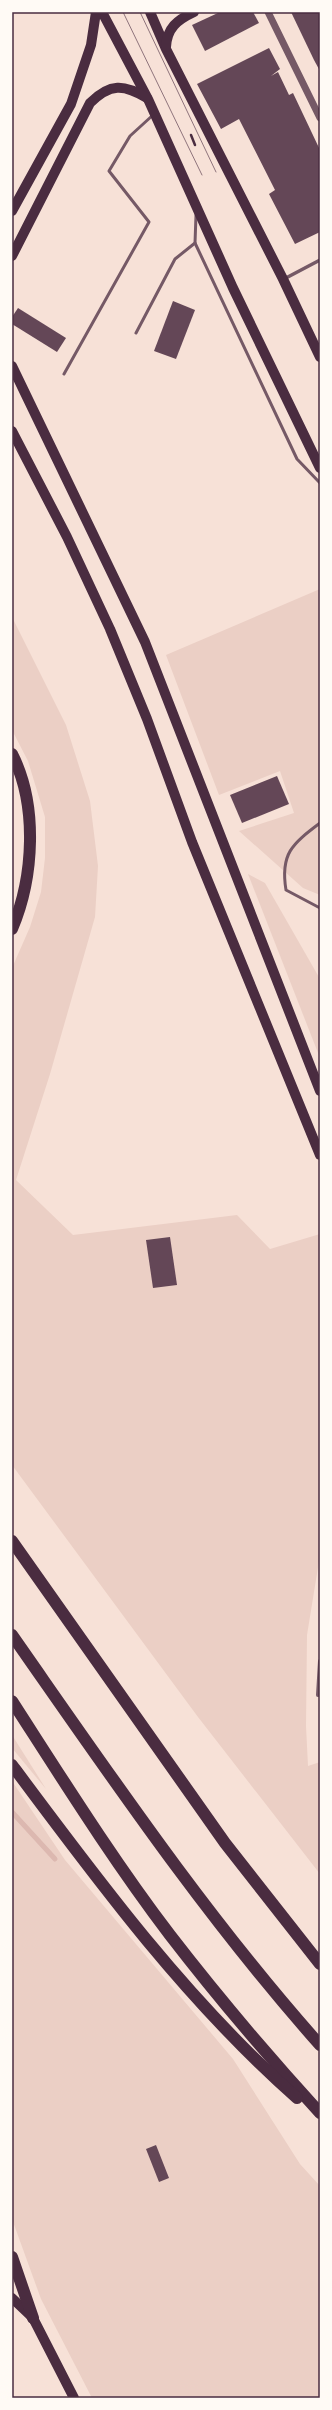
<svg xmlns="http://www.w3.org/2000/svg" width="332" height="2410" font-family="Montserrat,sans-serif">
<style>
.green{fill:#ebcfc5}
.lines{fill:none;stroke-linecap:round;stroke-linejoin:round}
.stream{stroke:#dcb8b0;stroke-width:5}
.building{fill:#644757}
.path{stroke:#4a2c40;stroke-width:2.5}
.service{stroke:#755966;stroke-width:3}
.pedestrian{stroke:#755966;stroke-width:3.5}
.minor{stroke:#755966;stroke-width:4}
.tertiary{stroke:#755966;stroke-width:7}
.primary{stroke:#4a2c40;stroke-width:10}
.motorway{stroke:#4a2c40;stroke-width:12}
.tram{stroke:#8f747c;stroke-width:1}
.neatline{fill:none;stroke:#4a2c40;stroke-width:1.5}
</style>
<rect width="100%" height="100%" fill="#f7e1d7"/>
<g class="green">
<polygon points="320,589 320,895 303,888 239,831 294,813 280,771 219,795 166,655"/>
<polygon points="12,617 66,725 90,801 98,866 95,917 50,1074 16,1180 73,1235 237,1215 270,1249 320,1234 320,1555 307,1635 306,1726 308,1766 320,1762 320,1874 198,1717 12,1465 12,968 30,927 41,892 45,858 45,817 28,761 12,730"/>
<polygon points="248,874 265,883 320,979 320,1058"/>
<polygon points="12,1735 46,1789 12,1748"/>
<polygon points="12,1781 65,1860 233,2059 300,2164 320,2186 320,2398 92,2398 41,2299 12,2219"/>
</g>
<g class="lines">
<polyline class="stream" points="12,1812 55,1859"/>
</g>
<g class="building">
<polygon points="220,12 253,12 259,23 205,51 192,25"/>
<polygon points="291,12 320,12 320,71 314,60"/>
<polygon points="269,48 280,69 271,76 278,72 289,95 293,93 320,150 320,232 295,244 269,194 275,190 239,119 221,129 197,84"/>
<polygon points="173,301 195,310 176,359 154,351"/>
<polygon points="18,308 66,338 57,352 12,324 12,317"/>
<polygon points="277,776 289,804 242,823 230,795"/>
<polygon points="170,1237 177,1285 153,1288 146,1240"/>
<polygon points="156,2145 169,2178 159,2182 146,2149"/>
</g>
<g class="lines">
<polyline class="path" points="191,135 195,145"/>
<g class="service">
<polyline points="196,215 195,243 297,459 320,483"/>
<polyline points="136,333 175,259 195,243"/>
<polyline points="64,374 149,222 109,171 130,136 153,115"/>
<path d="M320,823C292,844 280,854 286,890L320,908"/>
</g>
<polyline class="pedestrian" points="284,279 320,260"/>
<polyline class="minor" points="318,1695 320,1661"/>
<polyline class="tertiary" points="268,12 320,118"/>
<g class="primary">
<polyline points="102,12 148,99 233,288 320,468"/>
<polyline points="150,12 166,49 283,279 320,357"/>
<path d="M166,47C167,28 177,20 194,12"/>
<polyline points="12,211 71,104 91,45 96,12"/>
<path d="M12,256L90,103C110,83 124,84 147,98"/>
<polyline points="12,366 145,642 320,1091"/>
<polyline points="12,431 67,537 110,629 147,719 192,842 320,1155"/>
<polyline points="12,2298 33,2318 74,2398"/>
</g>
<g class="motorway">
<path d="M12,754C38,805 34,877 12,929"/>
<polyline points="12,1541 225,1843 320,1964"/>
<path d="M12,1635C110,1775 206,1917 320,2045"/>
<path d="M12,1701C63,1780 113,1860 170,1935C217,1996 268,2056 320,2113"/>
<path d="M12,1765C99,1882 187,2001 297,2098"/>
<polyline points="12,2257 33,2318"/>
</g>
<g class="tram">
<polyline points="123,12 202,175"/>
<polyline points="140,12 216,172"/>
</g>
</g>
<rect width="332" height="2410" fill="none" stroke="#fffaf5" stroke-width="26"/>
<rect x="13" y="13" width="306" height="2384" class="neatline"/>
</svg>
